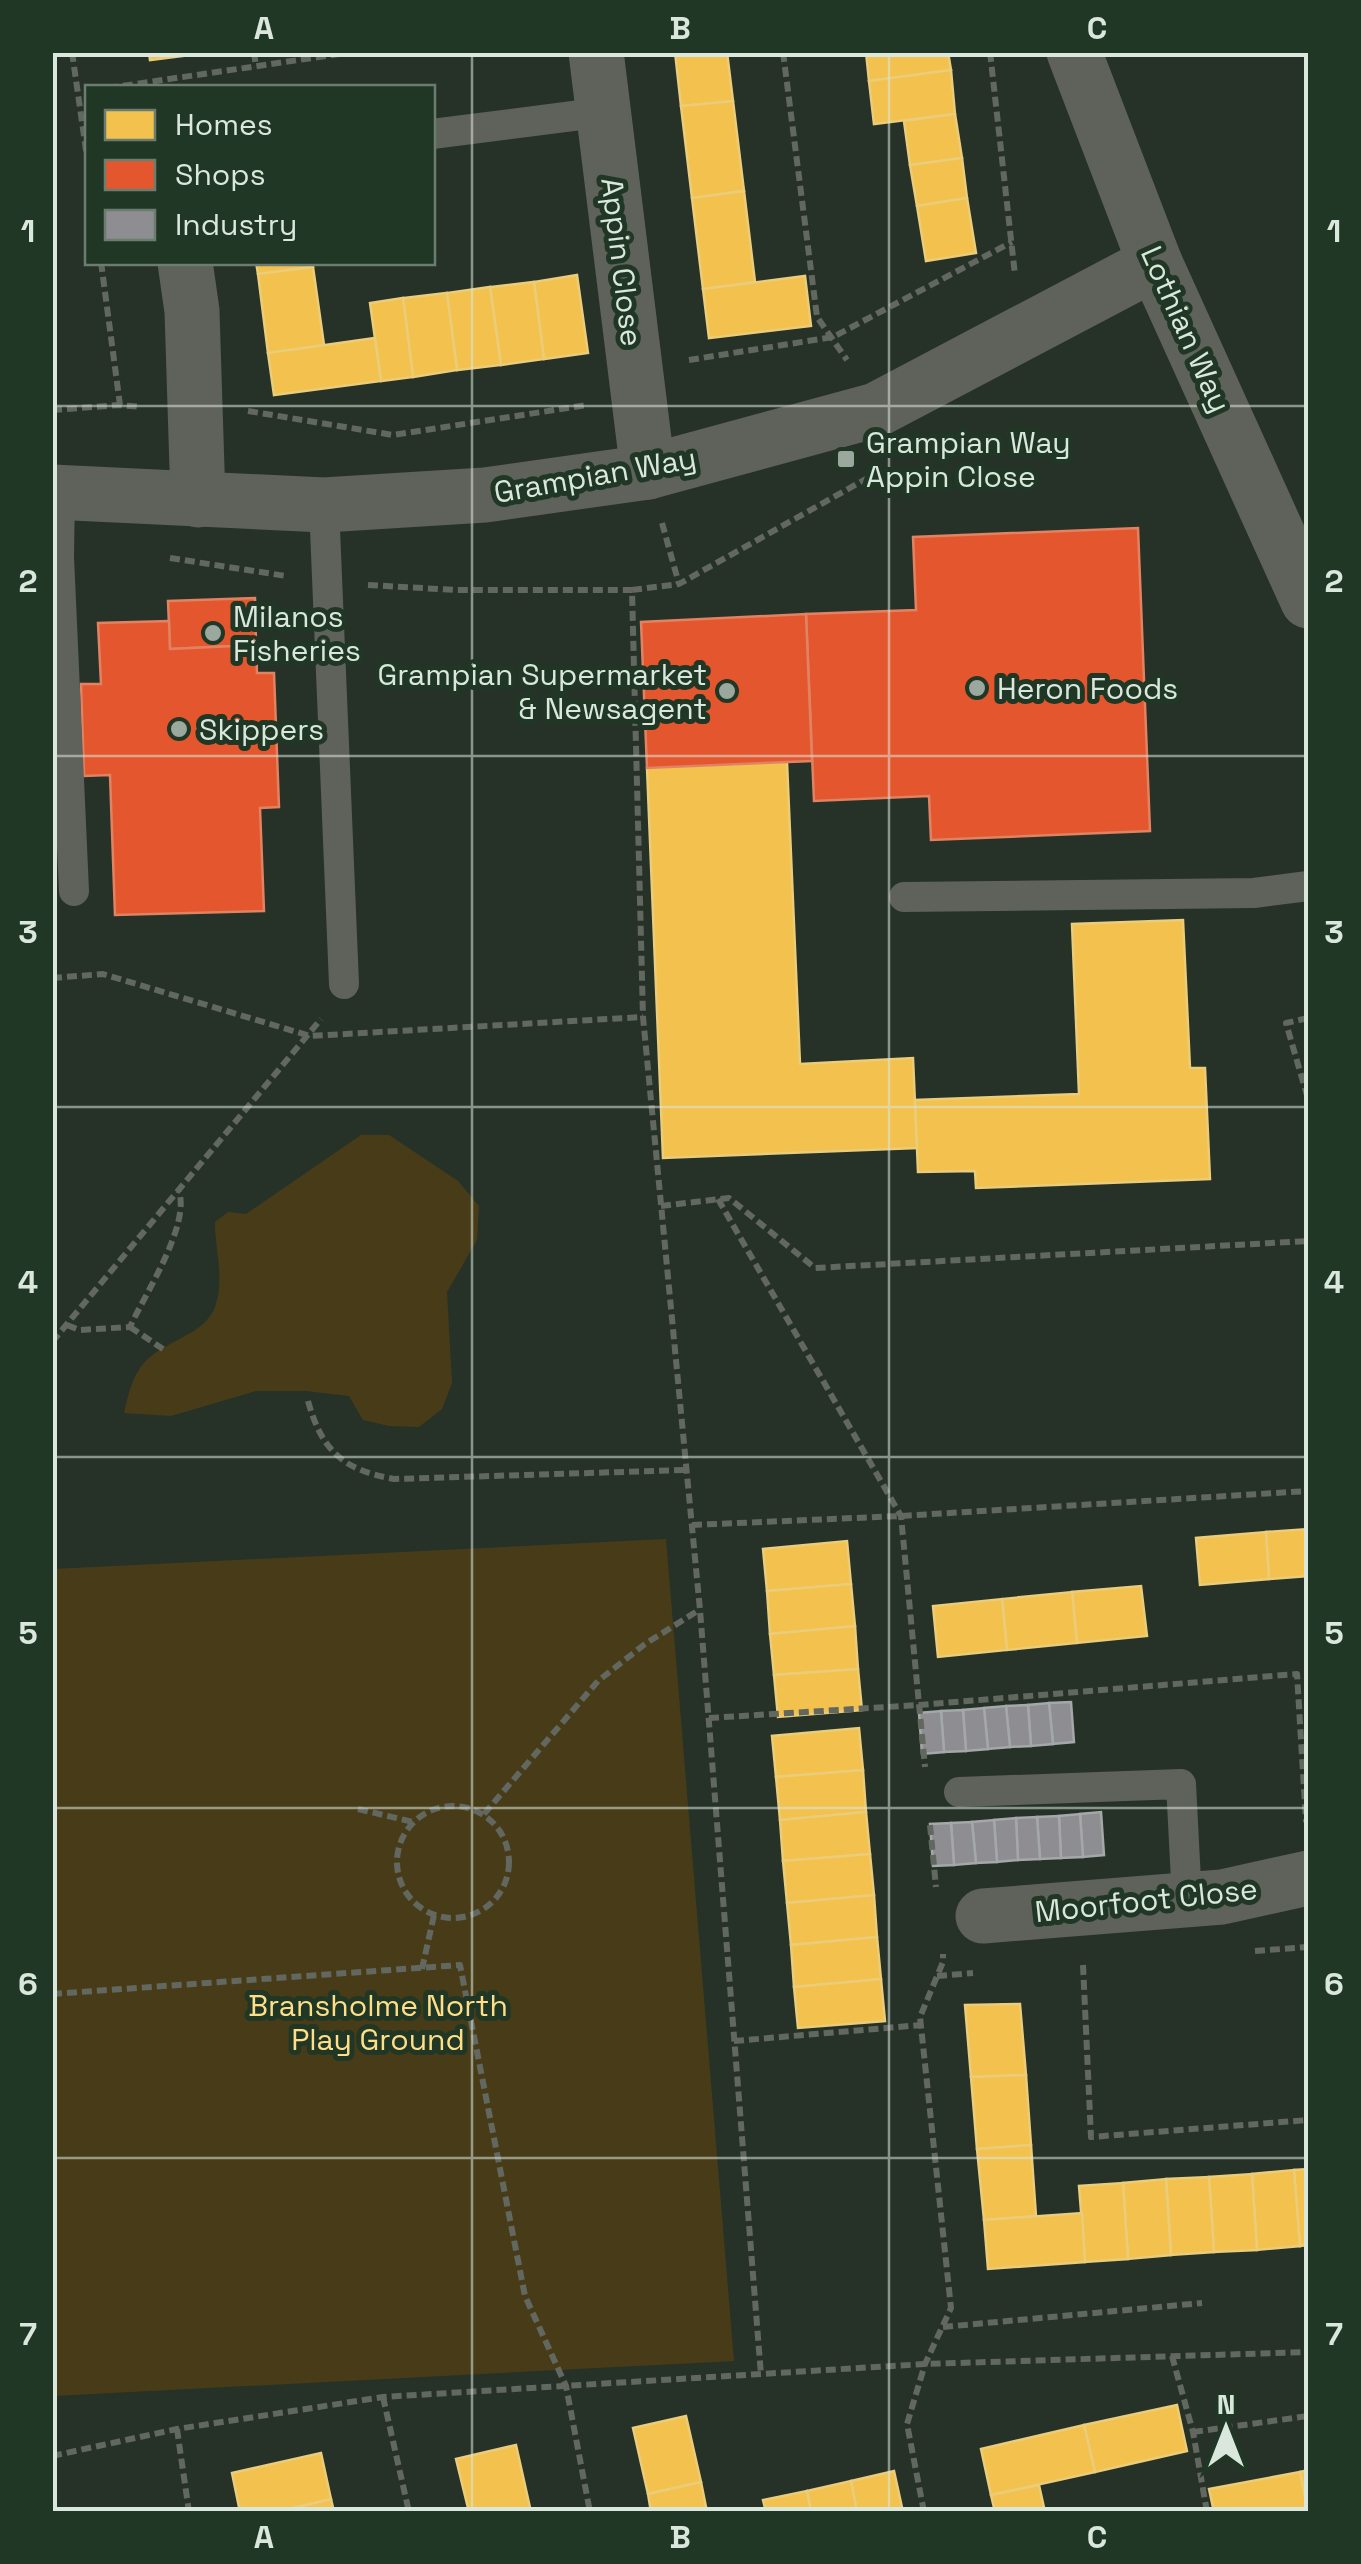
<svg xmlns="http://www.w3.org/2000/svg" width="1361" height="2564" font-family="'Space Grotesk',sans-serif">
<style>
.green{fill:#483c18}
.homes{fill:#f2c14e;stroke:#ebcc79;stroke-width:2.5}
.shops{fill:#e4572e;stroke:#e18262;stroke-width:2.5}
.industry{fill:#8d8d92;stroke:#a4a8a8;stroke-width:2.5}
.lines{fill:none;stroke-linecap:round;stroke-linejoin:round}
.path{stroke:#626760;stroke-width:6;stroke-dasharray:10 5;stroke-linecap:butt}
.lane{stroke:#5f625a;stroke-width:30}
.street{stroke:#5f625a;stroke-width:55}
.grid{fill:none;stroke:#dae7dc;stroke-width:2.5;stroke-opacity:0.55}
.poi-dot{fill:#9ba89d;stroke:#213725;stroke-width:4}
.labels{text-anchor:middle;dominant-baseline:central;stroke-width:10;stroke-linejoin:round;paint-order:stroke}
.street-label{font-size:30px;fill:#dae7dc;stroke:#213725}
.poi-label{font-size:30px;fill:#dae7dc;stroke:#213725;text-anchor:start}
.park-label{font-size:30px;fill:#fede87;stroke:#213725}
.neatline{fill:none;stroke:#dae7dc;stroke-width:4}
.grid-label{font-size:32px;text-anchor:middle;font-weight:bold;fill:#dae7dc}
</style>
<rect width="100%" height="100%" fill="#263228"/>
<g class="green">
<path d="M361,1135H389L458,1181L479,1206L477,1240L447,1292L452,1383L442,1409L419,1427L389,1426L363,1420L349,1396L306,1391H256L171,1416L124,1413C128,1396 132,1376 144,1363C163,1341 205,1335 215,1307C225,1279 215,1250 215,1222L228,1212L246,1214Z"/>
<polygon points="666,1539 734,2361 53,2396 53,1569"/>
</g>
<g class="homes">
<polygon points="149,52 207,52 207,53 150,60"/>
<polygon points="675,52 727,52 733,101 681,106"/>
<polygon points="866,52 948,52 951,70 869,81"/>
<polygon points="951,70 955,114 874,124 869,81"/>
<polygon points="733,101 744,191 692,198 681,106"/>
<polygon points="955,114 962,158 910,165 904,121"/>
<polygon points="962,158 967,198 917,206 910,165"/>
<polygon points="744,191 755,282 703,289 692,198"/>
<polygon points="967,198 976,253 926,261 917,206"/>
<polygon points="256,262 312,262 313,267 258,274"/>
<polygon points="313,267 324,345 268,353 258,274"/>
<polygon points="577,275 588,353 544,359 534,282"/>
<polygon points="805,276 811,326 709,338 703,289"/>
<polygon points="534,282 544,359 501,365 490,287"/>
<polygon points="490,287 501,365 457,370 447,293"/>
<polygon points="447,293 457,370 413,377 403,298"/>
<polygon points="403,298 413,377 381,381 370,303"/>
<polygon points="375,338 381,381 274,395 268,353"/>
<polygon points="787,762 800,1064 913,1058 917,1148 663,1158 647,768"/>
<polygon points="1183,920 1190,1068 1205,1068 1210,1179 976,1188 975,1171 918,1172 915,1100 1079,1094 1072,924"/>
<polygon points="1308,1529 1308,1576 1269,1579 1266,1532"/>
<polygon points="1266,1532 1269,1579 1200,1585 1196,1538"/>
<polygon points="847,1541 851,1584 767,1591 763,1549"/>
<polygon points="851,1584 855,1626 770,1634 767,1591"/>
<polygon points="1141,1586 1147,1636 1077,1643 1072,1592"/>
<polygon points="1072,1592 1077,1643 1007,1650 1002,1599"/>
<polygon points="1002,1599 1007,1650 938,1657 933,1606"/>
<polygon points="855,1626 858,1669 774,1675 770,1634"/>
<polygon points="858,1669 862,1710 778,1717 774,1675"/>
<polygon points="859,1728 863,1770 776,1777 772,1736"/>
<polygon points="863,1770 866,1812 780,1820 776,1777"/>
<polygon points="866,1812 870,1854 783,1861 780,1820"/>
<polygon points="870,1854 874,1895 787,1903 783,1861"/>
<polygon points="874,1895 877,1937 791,1945 787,1903"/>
<polygon points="877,1937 881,1979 794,1987 791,1945"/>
<polygon points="881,1979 885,2021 798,2028 794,1987"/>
<polygon points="1020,2004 1026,2075 971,2077 965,2005"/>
<polygon points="1026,2075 1031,2145 977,2149 971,2077"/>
<polygon points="1031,2145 1036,2216 984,2220 977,2149"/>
<polygon points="1308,2169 1308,2245 1300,2246 1294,2170"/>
<polygon points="1294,2170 1300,2246 1257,2250 1252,2174"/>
<polygon points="1252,2174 1257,2250 1214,2252 1209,2177"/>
<polygon points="1209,2177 1214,2252 1171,2255 1166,2179"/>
<polygon points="1166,2179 1171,2255 1128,2259 1123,2183"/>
<polygon points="1123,2183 1128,2259 1085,2262 1079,2186"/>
<polygon points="1082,2213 1085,2262 988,2269 984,2220"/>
<polygon points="1177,2405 1187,2451 1095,2472 1084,2425"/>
<polygon points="686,2416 701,2482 648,2494 633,2428"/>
<polygon points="1084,2425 1095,2472 991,2495 981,2449"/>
<polygon points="516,2445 531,2512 469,2512 456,2459"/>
<polygon points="321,2453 331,2499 276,2512 240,2512 232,2473"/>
<polygon points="1308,2470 1308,2512 1300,2472"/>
<polygon points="894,2471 903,2512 857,2512 851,2481"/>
<polygon points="1300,2472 1308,2512 1214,2512 1209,2489"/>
<polygon points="851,2481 857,2512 811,2512 807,2491"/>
<polygon points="701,2482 707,2512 651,2512 648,2494"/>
<polygon points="1039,2485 1045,2512 995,2512 991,2495"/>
<polygon points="807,2491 811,2512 766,2512 763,2500"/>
<polygon points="331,2499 334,2512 281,2512 281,2511"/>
</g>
<g class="shops">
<polygon points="1138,528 1150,831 931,840 929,796 814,801 806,614 916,610 913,537"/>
<polygon points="255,598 256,645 170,649 168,601"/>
<polygon points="806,614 812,761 647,768 641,622"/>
<polygon points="169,621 170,649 256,645 257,673 274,673 279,807 260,808 264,911 115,915 110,775 84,776 81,684 101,684 98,623"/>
</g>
<g class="industry">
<polygon points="1071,1702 1074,1742 1053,1744 1049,1703"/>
<polygon points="1049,1703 1053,1744 1031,1746 1028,1705"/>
<polygon points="1028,1705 1031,1746 1010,1747 1006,1706"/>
<polygon points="1006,1706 1010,1747 988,1749 984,1708"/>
<polygon points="984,1708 988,1749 966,1751 963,1710"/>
<polygon points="963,1710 966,1751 944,1752 941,1711"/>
<polygon points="941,1711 944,1752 922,1754 919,1713"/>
<polygon points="1101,1812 1104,1855 1083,1857 1080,1814"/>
<polygon points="1080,1814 1083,1857 1061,1858 1059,1816"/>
<polygon points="1059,1816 1061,1858 1040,1859 1037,1817"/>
<polygon points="1037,1817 1040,1859 1018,1860 1016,1818"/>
<polygon points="1016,1818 1018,1860 997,1862 994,1820"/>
<polygon points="994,1820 997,1862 976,1863 972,1822"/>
<polygon points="972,1822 976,1863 954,1865 951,1823"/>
<polygon points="951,1823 954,1865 933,1866 930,1824"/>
</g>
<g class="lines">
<g class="path">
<polyline points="72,52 88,164"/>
<polyline points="254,52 256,67"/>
<polyline points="783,52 817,317 847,360"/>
<polyline points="990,52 1015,275"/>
<polyline points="108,88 353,52"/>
<polyline points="101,262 120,405"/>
<polyline points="689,360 833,337 1012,242"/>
<polyline points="52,410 120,405 141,407"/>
<polyline points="248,411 393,435 587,405"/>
<polyline points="662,523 679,584"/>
<polyline points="170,558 286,576"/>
<polyline points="368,585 456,590 632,590 643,1017 700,1610 761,2375"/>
<polyline points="632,590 679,584 880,471"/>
<polyline points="52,978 103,974 310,1036 643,1017"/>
<polyline points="1308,1018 1286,1023 1308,1099"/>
<polyline points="718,1199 901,1516 925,1767"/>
<polyline points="661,1206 729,1198 815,1268 1308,1241"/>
<path d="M67,1325L79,1330L130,1327C146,1292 190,1226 179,1191"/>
<polyline points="130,1327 163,1349"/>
<polyline points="52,1342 321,1019"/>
<path d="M308,1401C322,1451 343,1470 394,1479L686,1470"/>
<polyline points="692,1525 901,1516 1308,1491"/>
<polyline points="709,1718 919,1705 1297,1674 1306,1822"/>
<circle cx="453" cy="1862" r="56"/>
<polyline points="358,1809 413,1822"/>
<polyline points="484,1814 598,1681 645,1644 699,1610"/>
<polyline points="930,1825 936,1887"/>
<polyline points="1255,1951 1308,1947"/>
<polyline points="1083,1965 1091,2137 1308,2120"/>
<polyline points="422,1969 434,1915"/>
<polyline points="937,1976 973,1973"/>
<polyline points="52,1994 460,1965 525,2296 566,2386 590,2512"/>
<polyline points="734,2041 921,2025"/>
<polyline points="943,2327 1202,2303"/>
<polyline points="1172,2356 1193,2432 1207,2512"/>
<polyline points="383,2397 409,2512"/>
<polyline points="177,2429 189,2512"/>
<polyline points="1193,2432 1308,2416"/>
<polyline points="52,2456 177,2429 383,2397 925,2364 1308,2352"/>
<polyline points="924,2512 907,2424 925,2364 951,2308 920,2017 943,1962 943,1954"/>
</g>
<g class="lane">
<polyline points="432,134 604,112"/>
<polyline points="60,491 59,557 74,891"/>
<polyline points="324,505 344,984"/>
<polyline points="904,897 1254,893 1308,886"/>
<polyline points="959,1792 1181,1784 1187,1900"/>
</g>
<g class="street">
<polyline points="596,52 648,472"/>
<polyline points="1074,52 1155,263 1308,601"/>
<polyline points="185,262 192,311 198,500"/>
<polyline points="52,492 324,505 485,495 648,472 876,410 1155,263"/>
<polyline points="983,1916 1222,1897 1308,1878"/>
</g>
</g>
<path class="grid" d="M472,52V2512M889,52V2512M52,406H1308M52,756H1308M52,1107H1308M52,1457H1308M52,1808H1308M52,2158H1308"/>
<g class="poi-dot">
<rect x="836" y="449" width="20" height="20" rx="5"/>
<circle cx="213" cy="633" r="10"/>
<circle cx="977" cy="688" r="10"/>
<circle cx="727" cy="691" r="10"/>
<circle cx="179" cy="729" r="10"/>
</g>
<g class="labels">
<g class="street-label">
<text transform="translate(622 262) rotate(83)">Appin Close</text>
<text transform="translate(1186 329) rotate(66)">Lothian Way</text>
<text transform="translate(595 475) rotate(-10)">Grampian Way</text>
<text transform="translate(1146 1900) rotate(-6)">Moorfoot Close</text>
</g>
<g class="poi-label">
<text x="866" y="442">Grampian Way<tspan x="866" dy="34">Appin Close</tspan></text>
<text x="233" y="616">Milanos<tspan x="233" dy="34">Fisheries</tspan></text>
<text x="707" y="674" text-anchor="end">Grampian Supermarket<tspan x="707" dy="34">&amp; Newsagent</tspan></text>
<text x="997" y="688">Heron Foods</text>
<text x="199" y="729">Skippers</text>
</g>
<g class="park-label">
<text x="378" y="2005">Bransholme North<tspan x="378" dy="34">Play Ground</tspan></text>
</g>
</g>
<rect width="1361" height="2564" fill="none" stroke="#213725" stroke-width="110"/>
<rect x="85" y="85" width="350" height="180" fill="#213725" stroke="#6b7d6e" stroke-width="2.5"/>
<rect x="105" y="110" width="50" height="30" fill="#f2c14e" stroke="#6b7d6e" stroke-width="2.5"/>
<text x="175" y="135" font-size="30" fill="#dae7dc">Homes</text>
<rect x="105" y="160" width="50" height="30" fill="#e4572e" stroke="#6b7d6e" stroke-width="2.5"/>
<text x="175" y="185" font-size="30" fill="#dae7dc">Shops</text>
<rect x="105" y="210" width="50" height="30" fill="#8d8d92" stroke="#6b7d6e" stroke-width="2.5"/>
<text x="175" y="235" font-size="30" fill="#dae7dc">Industry</text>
<g transform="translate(1226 2429)" stroke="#213725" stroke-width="8" paint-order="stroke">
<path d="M0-8L18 38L0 25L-18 38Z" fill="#dae7dc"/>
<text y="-15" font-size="28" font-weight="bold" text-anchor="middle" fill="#dae7dc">N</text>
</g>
<rect x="55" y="55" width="1251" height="2454" class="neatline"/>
<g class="grid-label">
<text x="264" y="39">A</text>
<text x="680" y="39">B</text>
<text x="1097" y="39">C</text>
<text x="28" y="242">1</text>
<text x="1334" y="242">1</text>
<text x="28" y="592">2</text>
<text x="1334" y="592">2</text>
<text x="28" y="943">3</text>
<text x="1334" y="943">3</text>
<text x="28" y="1293">4</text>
<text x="1334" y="1293">4</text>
<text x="28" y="1644">5</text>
<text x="1334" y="1644">5</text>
<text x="28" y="1995">6</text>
<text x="1334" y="1995">6</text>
<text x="28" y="2345">7</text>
<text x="1334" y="2345">7</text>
<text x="264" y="2548">A</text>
<text x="680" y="2548">B</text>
<text x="1097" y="2548">C</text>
</g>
</svg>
